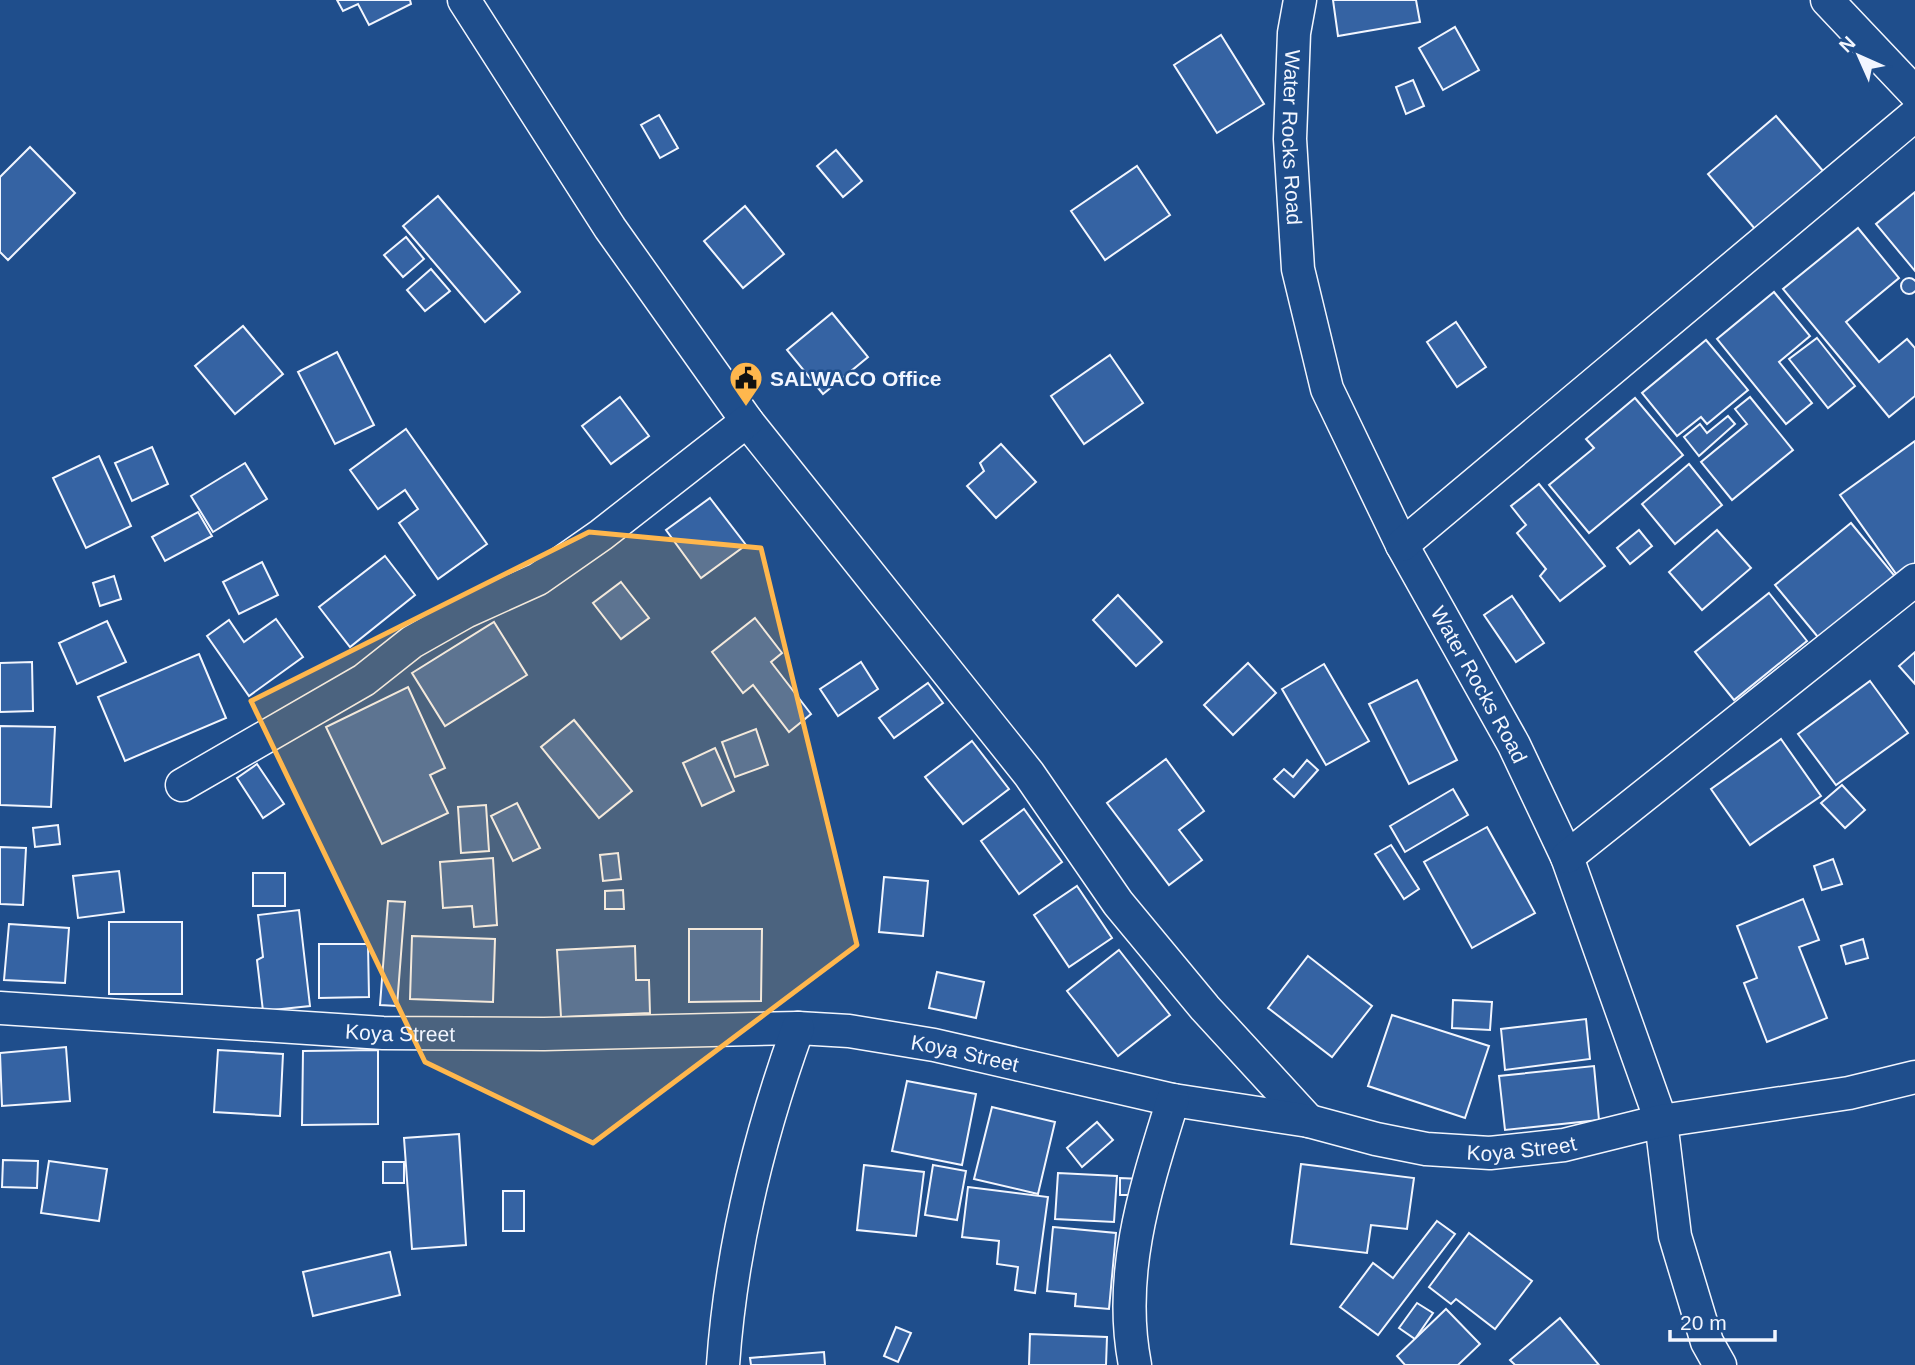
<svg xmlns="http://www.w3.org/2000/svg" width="1915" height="1365" font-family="Helvetica,sans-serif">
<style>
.building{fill:#3563a3;stroke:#f2f6ff;stroke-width:2}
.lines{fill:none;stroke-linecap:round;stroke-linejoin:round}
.minor-casing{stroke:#f2f6ff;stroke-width:35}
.minor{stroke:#1f4e8c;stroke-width:32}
.marked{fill:#ffb74d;fill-opacity:0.2;stroke:#ffb74d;stroke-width:5;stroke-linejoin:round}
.labels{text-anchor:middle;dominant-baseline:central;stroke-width:5;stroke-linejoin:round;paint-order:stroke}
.street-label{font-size:21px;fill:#f2f6ff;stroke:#1f4e8c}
.poi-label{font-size:21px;font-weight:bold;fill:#f2f6ff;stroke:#1f4e8c;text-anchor:start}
</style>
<rect width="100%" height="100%" fill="#1f4e8c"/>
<g class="building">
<polygon points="337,0 410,0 411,4 369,25 358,4 343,11"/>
<polygon points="1333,0 1416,0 1420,22 1338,36"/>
<polygon points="1455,27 1479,70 1443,90 1419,48"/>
<polygon points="1221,35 1264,104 1217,133 1174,65"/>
<polygon points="1413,80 1424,106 1406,114 1396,87"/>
<polygon points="659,115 678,148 660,158 641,125"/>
<polygon points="1776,116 1823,171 1755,229 1708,174"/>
<polygon points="30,147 75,193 8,260 0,252 0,177"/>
<polygon points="836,150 862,181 843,197 817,166"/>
<polygon points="1137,166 1170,215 1105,260 1071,211"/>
<polygon points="1915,192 1915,271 1876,224"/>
<polygon points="438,196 520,292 485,322 403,226"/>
<polygon points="745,206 784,254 743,288 704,241"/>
<polygon points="1858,228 1899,278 1846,322 1879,362 1907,339 1915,348 1915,396 1889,417 1783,289"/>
<polygon points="406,237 424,259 403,277 384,255"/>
<polygon points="431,269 450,291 425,311 407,290"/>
<circle cx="1909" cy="286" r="8"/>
<polygon points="1774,292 1810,336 1779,362 1812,403 1786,424 1717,339"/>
<polygon points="832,313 868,357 823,394 787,350"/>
<polygon points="1456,322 1486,367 1457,387 1427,342"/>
<polygon points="243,326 283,374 235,414 195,366"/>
<polygon points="1817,338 1855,386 1828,408 1789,359"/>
<polygon points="1706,340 1748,390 1707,424 1701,417 1677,436 1642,393"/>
<polygon points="337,352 374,425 335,444 298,372"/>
<polygon points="1110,355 1143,403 1084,444 1051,396"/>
<polygon points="620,397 649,436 611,464 582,426"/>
<polygon points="1750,397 1793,450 1732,500 1701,462 1747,424 1735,409"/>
<polygon points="1635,398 1683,455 1589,533 1549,485 1594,448 1586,439"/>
<polygon points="1728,416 1735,424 1699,456 1684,437 1700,424 1707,433"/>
<polygon points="406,429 487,544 438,579 399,523 418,509 405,490 378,509 350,470"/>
<polygon points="1915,441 1915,567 1899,578 1840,495"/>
<polygon points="1001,444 1036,482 996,518 967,486 984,471 980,463"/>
<polygon points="152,447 168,484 132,501 115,463"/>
<polygon points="99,456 131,526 86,548 53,478"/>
<polygon points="245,463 267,499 213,532 191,496"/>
<polygon points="1689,464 1722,505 1675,544 1642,504"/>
<polygon points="1539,484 1605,566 1560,601 1540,576 1546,569 1517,533 1526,525 1511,506"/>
<polygon points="710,498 746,545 701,578 666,530"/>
<polygon points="198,512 212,536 165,561 152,537"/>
<polygon points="1851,523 1898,580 1822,642 1775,585"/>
<polygon points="1639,530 1652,546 1630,564 1617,548"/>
<polygon points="1717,530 1751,568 1702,610 1669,572"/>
<polygon points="385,556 415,595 350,647 319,607"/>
<polygon points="262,562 278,595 239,614 223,582"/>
<polygon points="114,576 121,599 100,606 93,583"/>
<polygon points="621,582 649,618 621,639 593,603"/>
<polygon points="1769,593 1807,641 1734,700 1695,652"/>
<polygon points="1118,595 1162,642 1136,666 1093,620"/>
<polygon points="1512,596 1544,643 1516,662 1484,615"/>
<polygon points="755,618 782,653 771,662 811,714 789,732 753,685 743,693 712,652"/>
<polygon points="276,619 303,657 249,696 207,636 229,620 244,642"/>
<polygon points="107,621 126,662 77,684 59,643"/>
<polygon points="494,622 527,675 445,726 412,673"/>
<polygon points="1915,652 1915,684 1899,666"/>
<polygon points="199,654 226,718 125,761 98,697"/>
<polygon points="32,662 33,711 0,712 0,663"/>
<polygon points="861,662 878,689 838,716 820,689"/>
<polygon points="1248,663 1276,693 1233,735 1204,705"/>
<polygon points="1324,664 1369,741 1326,765 1282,689"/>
<polygon points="1417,680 1457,760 1409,784 1369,704"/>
<polygon points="1870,681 1908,733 1836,785 1798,734"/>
<polygon points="928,683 943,703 894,738 879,718"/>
<polygon points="408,687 445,768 430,775 448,813 382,844 326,727"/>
<polygon points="574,720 632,791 599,818 541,747"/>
<polygon points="0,726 55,727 51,807 0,805"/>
<polygon points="756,729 768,765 735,777 722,742"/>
<polygon points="1781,739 1821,796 1750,845 1711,789"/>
<polygon points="972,741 1009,789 963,824 925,777"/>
<polygon points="715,748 734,791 702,806 683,763"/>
<polygon points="1166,759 1204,811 1179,830 1202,860 1169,885 1107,803"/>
<polygon points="1307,760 1318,770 1294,797 1274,779 1284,769 1293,777"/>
<polygon points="257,764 284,804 263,818 237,778"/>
<polygon points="1842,785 1865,810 1845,828 1821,803"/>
<polygon points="1453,789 1468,815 1405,852 1390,826"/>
<polygon points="517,803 540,848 513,861 491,816"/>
<polygon points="486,805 489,851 461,853 458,807"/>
<polygon points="1024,809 1062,862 1019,894 981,841"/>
<polygon points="58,825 60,844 35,847 33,828"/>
<polygon points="1487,827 1535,913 1472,948 1424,862"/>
<polygon points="1391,845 1419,889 1404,899 1375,854"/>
<polygon points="0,847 26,848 23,905 0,904"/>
<polygon points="618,853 621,879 603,881 600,855"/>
<polygon points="493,858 497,925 474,927 472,906 443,908 440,862"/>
<polygon points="1833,859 1842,884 1822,890 1814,866"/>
<polygon points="119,871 124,912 78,918 73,876"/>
<rect x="253" y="873" width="32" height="33"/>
<polygon points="884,877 928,881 923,936 879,932"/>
<polygon points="1077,886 1112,938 1069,967 1034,915"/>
<polygon points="623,890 624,909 605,909 605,891"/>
<polygon points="1803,899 1819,940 1799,947 1827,1018 1767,1042 1744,983 1757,978 1737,926"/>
<polygon points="388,901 405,902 397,1006 380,1005"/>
<polygon points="299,910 310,1006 263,1011 257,960 263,957 258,915"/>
<rect x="109" y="922" width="73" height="72"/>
<polygon points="9,924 69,928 65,983 4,980"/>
<polygon points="689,929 762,929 761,1001 689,1002"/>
<polygon points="412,936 495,939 493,1002 410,999"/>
<polygon points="1863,939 1868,958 1846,964 1841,946"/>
<polygon points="319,944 368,944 369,997 319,998"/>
<polygon points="635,946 636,980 649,980 650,1013 561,1017 557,950"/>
<polygon points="1119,950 1170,1015 1118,1056 1067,991"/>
<polygon points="1308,956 1372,1006 1332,1057 1268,1008"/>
<polygon points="937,972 984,982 976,1018 929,1008"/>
<polygon points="1453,1000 1492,1002 1490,1030 1452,1028"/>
<polygon points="1392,1015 1489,1046 1465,1118 1368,1086"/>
<polygon points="1586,1019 1590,1059 1505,1070 1501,1029"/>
<polygon points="66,1047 70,1101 2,1106 0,1053"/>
<polygon points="218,1050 283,1054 280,1116 214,1112"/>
<polygon points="378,1050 378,1124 302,1125 303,1051"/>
<polygon points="1594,1066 1599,1120 1505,1130 1499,1076"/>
<polygon points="907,1081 976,1094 962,1165 892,1151"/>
<polygon points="992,1107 1055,1122 1038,1194 974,1179"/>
<polygon points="1097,1122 1113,1140 1082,1167 1067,1148"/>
<polygon points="459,1134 466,1245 412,1249 404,1138"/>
<polygon points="3,1160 38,1161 37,1188 2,1187"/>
<polygon points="49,1161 107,1169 99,1221 41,1213"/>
<rect x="383" y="1162" width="21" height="21"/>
<polygon points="1301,1164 1414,1178 1407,1229 1371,1225 1367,1253 1291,1244"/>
<polygon points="864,1165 924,1172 916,1236 857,1230"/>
<polygon points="933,1165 966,1171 957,1220 925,1215"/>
<polygon points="1058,1173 1117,1176 1114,1222 1055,1219"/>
<polygon points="1120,1178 1141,1179 1140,1195 1120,1195"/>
<polygon points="968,1187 1048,1197 1035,1293 1015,1290 1018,1267 997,1264 999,1241 962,1237"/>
<rect x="503" y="1191" width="21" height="40"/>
<polygon points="1437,1221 1455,1234 1378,1335 1340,1307 1373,1263 1393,1278"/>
<polygon points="1053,1227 1116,1233 1109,1309 1075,1306 1076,1294 1047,1291"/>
<polygon points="1469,1233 1532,1281 1495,1329 1456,1299 1451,1304 1429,1287"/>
<polygon points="390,1252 400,1295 313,1316 303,1272"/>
<polygon points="1417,1303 1433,1313 1415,1339 1399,1328"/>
<polygon points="1446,1309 1480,1344 1458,1365 1405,1365 1397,1356"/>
<polygon points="1560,1318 1599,1365 1515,1365 1510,1360"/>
<polygon points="896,1327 911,1333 898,1362 884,1356"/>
<polygon points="1030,1334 1107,1337 1106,1365 1029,1365"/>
<polygon points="824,1352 825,1365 751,1365 750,1358"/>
</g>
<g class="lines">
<defs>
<g id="minor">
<polyline points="464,0 610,228 747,421 1029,774 1118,903 1205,1008 1309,1121"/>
<path id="s1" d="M1300,0L1294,33L1290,139L1298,269L1327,389L1402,545L1514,745L1567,857L1661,1121L1675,1236L1707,1342L1720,1365"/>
<polyline points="1827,0 1915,93"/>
<polyline points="1402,545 1915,115"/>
<polyline points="182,785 364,680 412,642 465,612 538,579 601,535 747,421"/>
<polyline points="1567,857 1915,580"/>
<path id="s2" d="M0,1008L383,1033L544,1034L798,1028L849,1031L934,1045L1173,1100L1309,1121L1376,1139L1426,1149L1490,1153L1564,1145L1661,1121L1849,1093L1915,1077"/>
<path d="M723,1365C731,1250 759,1136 798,1028"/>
<path d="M1135,1365C1117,1273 1146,1187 1173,1100"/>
</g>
</defs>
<use href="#minor" class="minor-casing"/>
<use href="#minor" class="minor"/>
</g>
<path class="marked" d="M589,532L761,548L857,945L593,1143L425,1062L251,701Z"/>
<defs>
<symbol id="civic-pin" viewBox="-11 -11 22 30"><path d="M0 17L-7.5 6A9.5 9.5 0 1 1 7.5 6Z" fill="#ffb74d" stroke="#1f4e8c"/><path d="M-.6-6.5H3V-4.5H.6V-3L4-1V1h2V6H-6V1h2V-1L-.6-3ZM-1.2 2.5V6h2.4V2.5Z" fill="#111"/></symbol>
</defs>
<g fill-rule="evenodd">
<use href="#civic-pin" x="727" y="359" width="38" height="52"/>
</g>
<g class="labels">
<g class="street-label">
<text stroke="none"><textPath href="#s1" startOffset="138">Water Rocks Road</textPath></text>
<text stroke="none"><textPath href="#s1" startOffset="726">Water Rocks Road</textPath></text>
<text stroke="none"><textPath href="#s2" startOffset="401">Koya Street</textPath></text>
<text stroke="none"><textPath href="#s2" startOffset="968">Koya Street</textPath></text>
<text stroke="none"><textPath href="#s2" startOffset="1535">Koya Street</textPath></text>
</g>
<g class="poi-label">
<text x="770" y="378">SALWACO Office</text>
</g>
</g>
<g transform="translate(1859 56) rotate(315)" stroke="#1f4e8c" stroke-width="5" paint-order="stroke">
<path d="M0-5L12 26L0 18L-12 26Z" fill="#f2f6ff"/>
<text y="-10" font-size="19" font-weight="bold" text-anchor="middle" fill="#f2f6ff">N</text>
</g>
<path d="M1670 1330v10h105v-10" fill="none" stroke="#f2f6ff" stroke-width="3.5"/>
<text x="1680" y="1330" font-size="21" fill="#f2f6ff" stroke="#1f4e8c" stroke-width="5" paint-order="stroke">20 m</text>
</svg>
